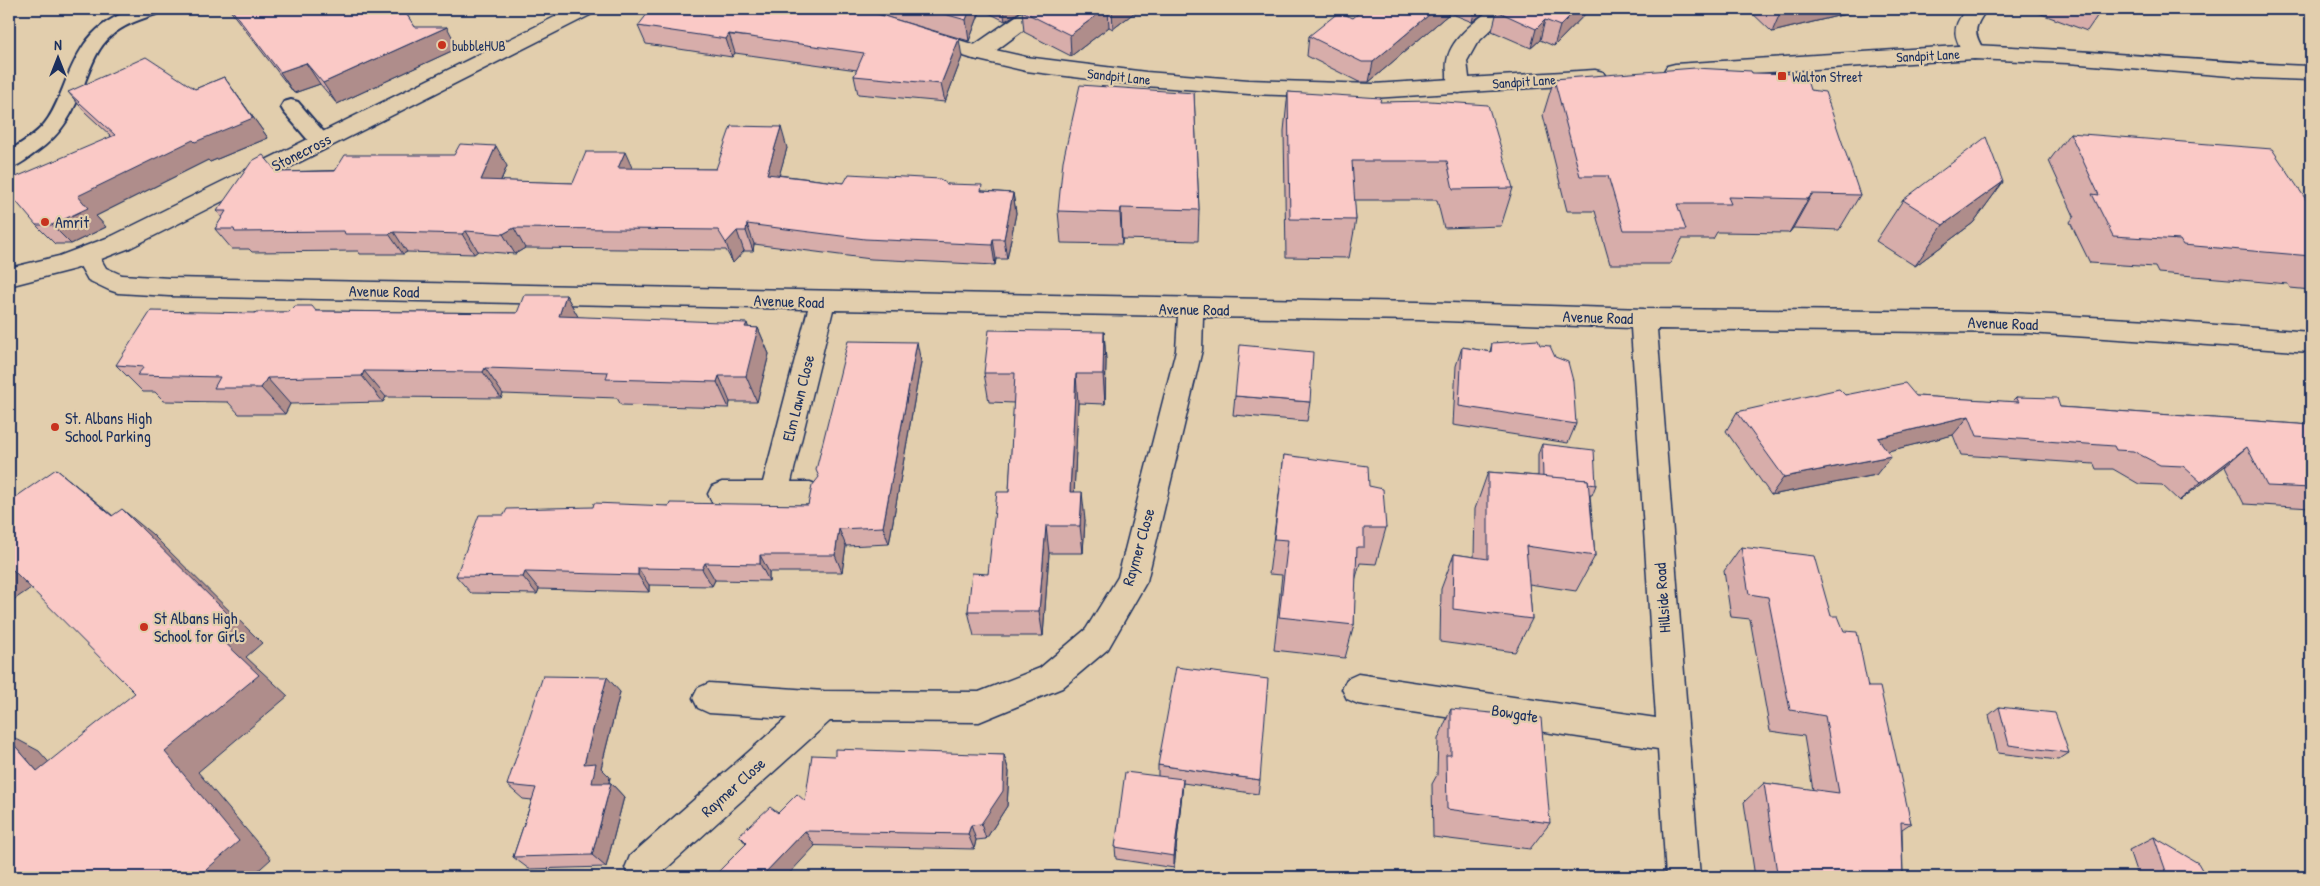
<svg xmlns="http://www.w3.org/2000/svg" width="2320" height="886" font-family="'Patrick Hand',sans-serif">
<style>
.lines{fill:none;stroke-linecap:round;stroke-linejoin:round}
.lane-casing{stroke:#1b2f5e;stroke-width:4}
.street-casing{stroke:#1b2f5e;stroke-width:3}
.secondary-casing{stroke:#1b2f5e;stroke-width:3}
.lane{fill:#e2cead;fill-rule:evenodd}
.street{fill:#e2cead;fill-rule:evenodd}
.secondary{fill:#e2cead;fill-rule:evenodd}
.wall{fill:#d7adaa;stroke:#1b2f5e}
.shaded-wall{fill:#af8d8b;stroke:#1b2f5e}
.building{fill:#fac9c6;stroke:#1b2f5e}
.poi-dot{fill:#c8321e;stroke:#e2cead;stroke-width:2}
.labels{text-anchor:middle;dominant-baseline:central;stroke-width:4.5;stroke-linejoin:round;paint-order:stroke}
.far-poi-label{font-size:14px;fill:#1b2f5e;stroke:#e2cead;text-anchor:start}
.far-street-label{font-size:14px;fill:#1b2f5e;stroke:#e2cead}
.street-label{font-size:16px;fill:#1b2f5e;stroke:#e2cead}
.poi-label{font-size:16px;fill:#1b2f5e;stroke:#e2cead;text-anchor:start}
</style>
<rect width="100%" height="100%" fill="#e2cead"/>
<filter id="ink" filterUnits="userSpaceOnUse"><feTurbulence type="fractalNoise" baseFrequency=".02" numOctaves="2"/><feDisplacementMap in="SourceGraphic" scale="10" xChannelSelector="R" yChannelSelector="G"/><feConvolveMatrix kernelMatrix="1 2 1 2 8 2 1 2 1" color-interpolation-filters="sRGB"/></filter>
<g filter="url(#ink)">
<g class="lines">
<defs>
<g id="lane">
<path d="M134,9H161L159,13C142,19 124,24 111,36C98,47 92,64 86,79C74,111 64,133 35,153C27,159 19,166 9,168V151C21,143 36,135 45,123C53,113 58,100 63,88C79,48 91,24 134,9Z"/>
<polygon points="291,100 298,102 328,137 331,142 328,147 321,149 314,147 284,112 281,107 284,102"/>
</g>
<g id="street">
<polygon points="1026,9 1049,9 1046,13 986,58 978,60 970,58 967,53 970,48"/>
<path d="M1491,9H1513L1477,43L1467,61L1470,86L1467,91L1459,93L1451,91C1447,85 1447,79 1447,72C1443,44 1471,25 1491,9Z"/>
<path d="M1966,9H1987C1974,28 1972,31 1985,52L1982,57L1974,59L1966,57C1953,36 1951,29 1966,9Z"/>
<polygon points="87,248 96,251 106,268 122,275 169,278 1418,302 1644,309 1989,312 2150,320 2311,332 2311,352 2029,333 1657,329 1700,877 1666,877 1658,749 1358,704 1347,699 1342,689 1347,679 1358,674 1656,718 1631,328 1418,320 1203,317 1202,350 1147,581 1108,649 1062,688 979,722 830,721 657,877 629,877 625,868 630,856 787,718 709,713 698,708 693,698 698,688 709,683 824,691 979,692 1040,668 1086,629 1118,577 1176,350 1178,316 833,310 791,482 810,482 820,486 824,494 820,502 810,506 722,506 712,502 708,494 712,486 722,482 763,482 808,309 169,296 118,293 109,290 88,280 75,257 78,251"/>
</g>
<g id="secondary">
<polygon points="571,9 597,9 594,13 130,248 75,269 9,286 9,268 59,256 112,236"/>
<polygon points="926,30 982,47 1026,57 1146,72 1249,80 1373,84 1595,70 1603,72 1606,77 1603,82 1595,84 1373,98 1249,94 1146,86 1026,71 970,58 919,42 915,37 919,32"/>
<path d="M1974,45C2087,50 2199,62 2311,66V80L2255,78L2068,63L1974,59L1675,78L1667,76L1664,71L1667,66L1675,64Z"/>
</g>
</defs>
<use href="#lane" class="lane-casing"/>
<use href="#street" class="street-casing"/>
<use href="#secondary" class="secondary-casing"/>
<use href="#lane" class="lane"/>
<use href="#street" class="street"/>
<use href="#secondary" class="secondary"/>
</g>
<g class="wall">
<polygon points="229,9 403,9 415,27 458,48 337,104 320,84 294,93"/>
<polygon points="885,9 1024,9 1005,21 981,9 969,41 887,17"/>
<polygon points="1025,9 1139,9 1113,29 1109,27 1071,56 1024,32 1022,11"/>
<polygon points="1364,9 1489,9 1472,22 1450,13 1369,82 1359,82 1307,56 1309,36 1353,18"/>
<polygon points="1500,9 1590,9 1554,46 1540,40 1531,48 1492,31 1497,11"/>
<polygon points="1748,9 1866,9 1772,32"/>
<polygon points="1886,9 1911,9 1905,16"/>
<polygon points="2028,9 2102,9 2087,31"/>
<polygon points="638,26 962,57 945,102 858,94 854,76 857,70 735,53 732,57 646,44"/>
<polygon points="1752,73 1810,90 1860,195 1839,230 1793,228 1789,233 1717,232 1713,239 1682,239 1670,264 1610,264 1595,211 1567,211 1543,115 1554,79"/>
<polygon points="224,77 268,138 210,162 208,160 96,216 106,227 71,244 55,244 36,225 111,136 85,112 68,92 195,89"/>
<polygon points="1288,92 1380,102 1513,188 1501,226 1444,228 1437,200 1354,200 1356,220 1349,258 1286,257 1284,131"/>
<polygon points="1194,93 1199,210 1198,241 1122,239 1122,244 1061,243 1058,211"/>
<polygon points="2070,133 2311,207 2311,290 2290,288 2288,284 2158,273 2155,267 2090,263 2070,222 2074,216 2049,161"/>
<polygon points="787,148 779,175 844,183 947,184 983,191 1013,193 1016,213 1007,259 996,259 995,265 871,259 754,244 753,251 744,251 733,263 726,250 525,248 515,254 478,251 474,254 407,252 403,254 360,254 358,251 252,252 249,249 232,249 215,229 222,218 217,211 277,172 507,166 501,181 573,183 633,169 716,169"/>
<polygon points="2003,182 1973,223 1915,266 1876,241 1903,200"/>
<polygon points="566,295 578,317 758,328 769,354 757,402 730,402 729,408 621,405 617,398 503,394 501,398 386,397 383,402 290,404 285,414 239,414 228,402 164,401 155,392 143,392 116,365 255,313 316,311 517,313"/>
<polygon points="1104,332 1106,361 1105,404 1078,403 1074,492 1085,520 1083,553 1049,553 1043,636 974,636 968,611 988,574 1009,492 1014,403 989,402 984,373"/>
<polygon points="1492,343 1576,424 1568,443 1453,425 1456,366 1462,347 1490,352"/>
<polygon points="921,362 889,544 846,546 842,572 769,572 769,581 715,580 712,586 649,585 649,592 539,589 537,594 471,593 456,576 504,515 669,506 808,505"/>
<polygon points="1845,395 1916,396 2011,402 2016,397 2060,407 2311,425 2311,508 2244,504 2225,466 2179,501 2162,485 2139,484 2113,469 2096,469 2094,464 1961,455 1953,435 1887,451 1876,475 1771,495 1726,431 1737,412"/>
<polygon points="1235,396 1310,402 1307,421 1233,415"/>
<polygon points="1542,444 1596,485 1592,495 1590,495 1595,556 1576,591 1529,584 1532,619 1515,652 1440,642 1441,589 1454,554 1474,557 1475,509 1488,472 1538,476 1538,454"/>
<polygon points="1284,455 1369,486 1386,528 1376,564 1360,563 1355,581 1354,625 1345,658 1274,650 1282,575 1269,574"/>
<polygon points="1741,547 1831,616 1844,631 1868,687 1911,823 1902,829 1903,877 1755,877 1744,802 1764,783 1813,790 1804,736 1770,731 1750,619 1731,617 1724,571"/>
<polygon points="620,692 601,768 610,777 609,783 611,783 624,797 606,867 529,869 513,857 532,800 523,799 507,785"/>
<polygon points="1999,707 2069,753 2058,760 1998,753 1989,715"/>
<polygon points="1451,709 1550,823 1530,849 1433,837 1432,784 1437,775 1438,739"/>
<polygon points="1004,755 1009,772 1007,806 986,839 976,840 974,849 746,844 739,835 778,813 805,801 835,756"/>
<polygon points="1158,765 1260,780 1258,794 1183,783 1182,793 1174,868 1116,859 1115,847 1158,777"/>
<polygon points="2154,837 2205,875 2226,877 2138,877 2129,850"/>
</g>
<g class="shaded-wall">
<polygon points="970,9 981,9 969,41 966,20"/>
<polygon points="1003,9 1024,9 1005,21"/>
<polygon points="1105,9 1108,9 1109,27 1071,56 1070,35"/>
<polygon points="1112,9 1139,9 1113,29"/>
<polygon points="1436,9 1451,9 1450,13 1369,82 1373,62"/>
<polygon points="1475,9 1489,9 1472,22"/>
<polygon points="1577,9 1590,9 1554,46 1560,26"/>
<polygon points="1790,9 1866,9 1772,32 1781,11"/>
<polygon points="1545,20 1540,40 1531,48 1536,29"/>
<polygon points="447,27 458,48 337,104 323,83"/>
<polygon points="729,34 735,53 732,57 726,39"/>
<polygon points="959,39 962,57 945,102 941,84"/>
<polygon points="306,63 320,84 294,93 280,72"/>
<polygon points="224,77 268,138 210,162 208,160 96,216 106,227 71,244 52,225 78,196"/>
<polygon points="781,127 787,148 774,194 767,174"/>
<polygon points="496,146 507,166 492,201 481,180"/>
<polygon points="625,152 634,172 618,168"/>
<polygon points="2003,182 1973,223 1915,266 1943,225"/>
<polygon points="1013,193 1016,213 1007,259 1004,239"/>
<polygon points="1812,194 1793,228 1789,233 1808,199"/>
<polygon points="1121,208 1122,239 1122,244 1120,213"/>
<polygon points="747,224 754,244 753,251 746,231"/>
<polygon points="514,228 525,248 515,254 503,234"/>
<polygon points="466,231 478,251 474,254 462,234"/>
<polygon points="737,231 744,251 733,263 726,243"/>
<polygon points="394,232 407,252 403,254 389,234"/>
<polygon points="993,239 996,259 995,265 992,245"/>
<polygon points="566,295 581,322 559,316"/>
<polygon points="747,323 754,343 758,328 769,354 757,402 746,376 745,327"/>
<polygon points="1104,332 1106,361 1105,404 1103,374"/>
<polygon points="917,342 921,362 889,544 883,527"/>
<polygon points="485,368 503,394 501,398 483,372"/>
<polygon points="364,371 386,397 383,402 362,376"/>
<polygon points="1076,374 1078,403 1073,520 1070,492"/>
<polygon points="719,376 730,402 729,408 717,382"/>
<polygon points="267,378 290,404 285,414 261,388"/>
<polygon points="1969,416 1953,435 1864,457 1878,438"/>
<polygon points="2247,447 2225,466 2179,501 2201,482"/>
<polygon points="1891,456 1876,475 1771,495 1784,477"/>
<polygon points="56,469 88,495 143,541 112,516"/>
<polygon points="9,491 43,526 9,500"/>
<polygon points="1082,492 1085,520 1083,553 1080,526"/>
<polygon points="122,509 152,534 262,643 246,657 288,696 198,772 271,859 251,877 198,877 165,752 217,635"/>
<polygon points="1046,526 1049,553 1043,636 1039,611"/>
<polygon points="839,529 846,546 842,572 835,555"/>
<polygon points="760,555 769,572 769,581 760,564"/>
<polygon points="705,563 715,580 712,586 702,569"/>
<polygon points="9,564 37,584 9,603"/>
<polygon points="638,568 649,585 649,592 638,575"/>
<polygon points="525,572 539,589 537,594 523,577"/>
<polygon points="607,677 620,692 601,768 610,777 606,797 592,783 584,764"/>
<polygon points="9,735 39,751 74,791 37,771 9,739"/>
<polygon points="1004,755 1009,772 1007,806 986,839 981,824"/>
<polygon points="1183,779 1182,793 1174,868 1174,856"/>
<polygon points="611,783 624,797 606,867 592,855"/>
<polygon points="971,825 976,840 974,849 968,834"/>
<polygon points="805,831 815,846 786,877 763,877 762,876"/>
</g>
<g class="building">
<polygon points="231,9 403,9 415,27 447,27 323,83 306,63 280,72"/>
<polygon points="651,9 842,9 871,12 959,39 941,84 854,76 864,53 729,34 726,39 638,26"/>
<polygon points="926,9 970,9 966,20"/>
<polygon points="1025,9 1105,9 1070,35 1022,11"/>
<polygon points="1364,9 1436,9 1373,62 1362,62 1309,36 1339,12 1353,18"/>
<polygon points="1500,9 1577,9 1560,26 1545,20 1536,29 1497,11"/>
<polygon points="1779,9 1790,9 1781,11"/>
<polygon points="146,57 195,89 224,77 253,118 195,142 193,140 78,196 88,208 52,225 36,225 9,193 9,180 115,135 68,92"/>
<polygon points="1695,68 1751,71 1752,73 1805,74 1810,90 1825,92 1860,195 1812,194 1808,199 1728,197 1731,204 1677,204 1686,230 1624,230 1608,176 1580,176 1554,79"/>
<polygon points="1080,85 1194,93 1199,210 1121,208 1120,213 1058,211 1063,161"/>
<polygon points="1288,92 1381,98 1380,102 1430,101 1488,105 1513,188 1453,189 1447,161 1352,161 1356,220 1290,219"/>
<polygon points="731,126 781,127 767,174 844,183 849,174 940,179 947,184 982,185 981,191 1013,193 1004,239 993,239 992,245 865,239 747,224 746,231 737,231 726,243 718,230 514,228 503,234 466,231 462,234 394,232 389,234 345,234 344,231 235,232 234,229 215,229 226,211 217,211 252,161 263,155 277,172 335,171 345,155 454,155 460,144 496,146 481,180 573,183 586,152 625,152 618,168 716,169"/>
<polygon points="2070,133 2272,149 2311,207 2311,256 2183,245 2180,240 2113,236 2092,194 2099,195"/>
<polygon points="1986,137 2003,182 1943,225 1903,200"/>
<polygon points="524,295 566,295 559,316 747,323 745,327 758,328 746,376 719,376 717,382 606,379 608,372 485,368 483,372 364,371 362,376 267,378 261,388 214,388 220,377 137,375 144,367 116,365 151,311 255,313 256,312 289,312 295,306 312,306 316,311 517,313"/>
<polygon points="989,330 1104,332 1103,374 1076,374 1070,492 1082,492 1080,526 1046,526 1039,611 968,611 972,573 988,574 997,492 1009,492 1015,373 984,373"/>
<polygon points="1538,340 1540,345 1550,346 1555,357 1568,362 1573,381 1576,424 1459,406 1462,347 1491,352 1492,343"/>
<polygon points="848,341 917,342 883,527 839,529 835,555 760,555 760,564 705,563 702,569 638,568 638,575 525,572 523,577 456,576 479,515 504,515 507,509 593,507 594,503 669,506 670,503 808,505 812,486 819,477 816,470"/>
<polygon points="1240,345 1313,352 1310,402 1235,396"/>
<polygon points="1905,383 1916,396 2019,402 2016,397 2057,398 2060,407 2311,425 2311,488 2267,486 2247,447 2201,482 2183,466 2160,465 2133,451 2116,450 2114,446 1977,436 1969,416 1878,438 1891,456 1784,477 1737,412 1839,389 1845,395"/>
<polygon points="1542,444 1594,450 1596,485 1589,484 1588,480 1543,477"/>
<polygon points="1284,455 1368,466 1369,486 1383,489 1386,528 1364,528 1364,547 1357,547 1354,625 1279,617 1288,540 1274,539"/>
<polygon points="56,469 112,516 122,509 234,620 217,635 259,675 165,752 239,841 198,877 9,877 9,739 37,771 135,693 9,566 9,500 10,501"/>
<polygon points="1488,472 1588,480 1595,556 1526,546 1532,619 1453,609 1454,554 1488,559"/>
<polygon points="1741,547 1814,556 1831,616 1838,616 1844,631 1857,632 1868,687 1880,687 1911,823 1901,822 1903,877 1806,877 1777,873 1764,783 1839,793 1825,716 1790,710 1768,597 1749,594"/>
<polygon points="1176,667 1268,679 1260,780 1158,765"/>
<polygon points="543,676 607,677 584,764 596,763 592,783 611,783 592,855 513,857 536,788 507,785"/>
<polygon points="1999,707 2055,713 2069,753 2009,745"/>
<polygon points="1451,709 1541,718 1550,823 1447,809 1446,755 1451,755"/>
<polygon points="835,749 1004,755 1003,791 981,824 971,825 968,834 805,831 762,876 763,877 713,877 747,843 739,835 770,807 778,813 797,794 805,801 812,755 835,756"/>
<polygon points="1125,772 1183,779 1174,856 1115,847"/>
<polygon points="2154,837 2198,863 2205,875 2226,877 2168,877"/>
</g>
</g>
<g class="poi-dot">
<circle cx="442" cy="45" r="5"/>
<rect x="1777" y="71" width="10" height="10" rx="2.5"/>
<circle cx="45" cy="222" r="5"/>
<circle cx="55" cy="427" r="5"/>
<circle cx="144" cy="627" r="5"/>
</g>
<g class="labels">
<g class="far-poi-label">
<text x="452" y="45">bubbleHUB</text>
<text x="1792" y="76">Walton Street</text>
</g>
<g class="far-street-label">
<text transform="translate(1928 55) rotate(-3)">Sandpit Lane</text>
<text transform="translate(1119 76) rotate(6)">Sandpit Lane</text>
<text transform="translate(1524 81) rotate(-4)">Sandpit Lane</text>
</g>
<g class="street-label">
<text transform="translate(301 152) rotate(-27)">Stonecross</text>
<text transform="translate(384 291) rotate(1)">Avenue Road</text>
<text transform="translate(789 301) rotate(2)">Avenue Road</text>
<text transform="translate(1194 309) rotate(1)">Avenue Road</text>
<text transform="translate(1598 317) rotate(2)">Avenue Road</text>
<text transform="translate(2003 323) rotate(2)">Avenue Road</text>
<text transform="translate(798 398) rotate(-76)">Elm Lawn Close</text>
<text transform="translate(1138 547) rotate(-74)">Raymer Close</text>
<text transform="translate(1662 598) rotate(-94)">Hillside Road</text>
<text transform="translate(1515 713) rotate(9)">Bowgate</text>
<text transform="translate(733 787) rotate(-42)">Raymer Close</text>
</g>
<g class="poi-label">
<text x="55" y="222">Amrit</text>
<text x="65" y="418">St. Albans High<tspan x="65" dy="18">School Parking</tspan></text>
<text x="154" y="618">St Albans High<tspan x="154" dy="18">School for Girls</tspan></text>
</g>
</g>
<rect width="2320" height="886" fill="none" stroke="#e2cead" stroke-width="30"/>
<rect x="15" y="15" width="2290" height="856" fill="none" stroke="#1b2f5e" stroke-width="2" filter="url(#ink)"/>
<g transform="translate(58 58)" stroke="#e2cead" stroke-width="4" paint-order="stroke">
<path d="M0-4L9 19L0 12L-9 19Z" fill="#1b2f5e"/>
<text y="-8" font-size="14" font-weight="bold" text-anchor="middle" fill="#1b2f5e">N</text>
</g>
</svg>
